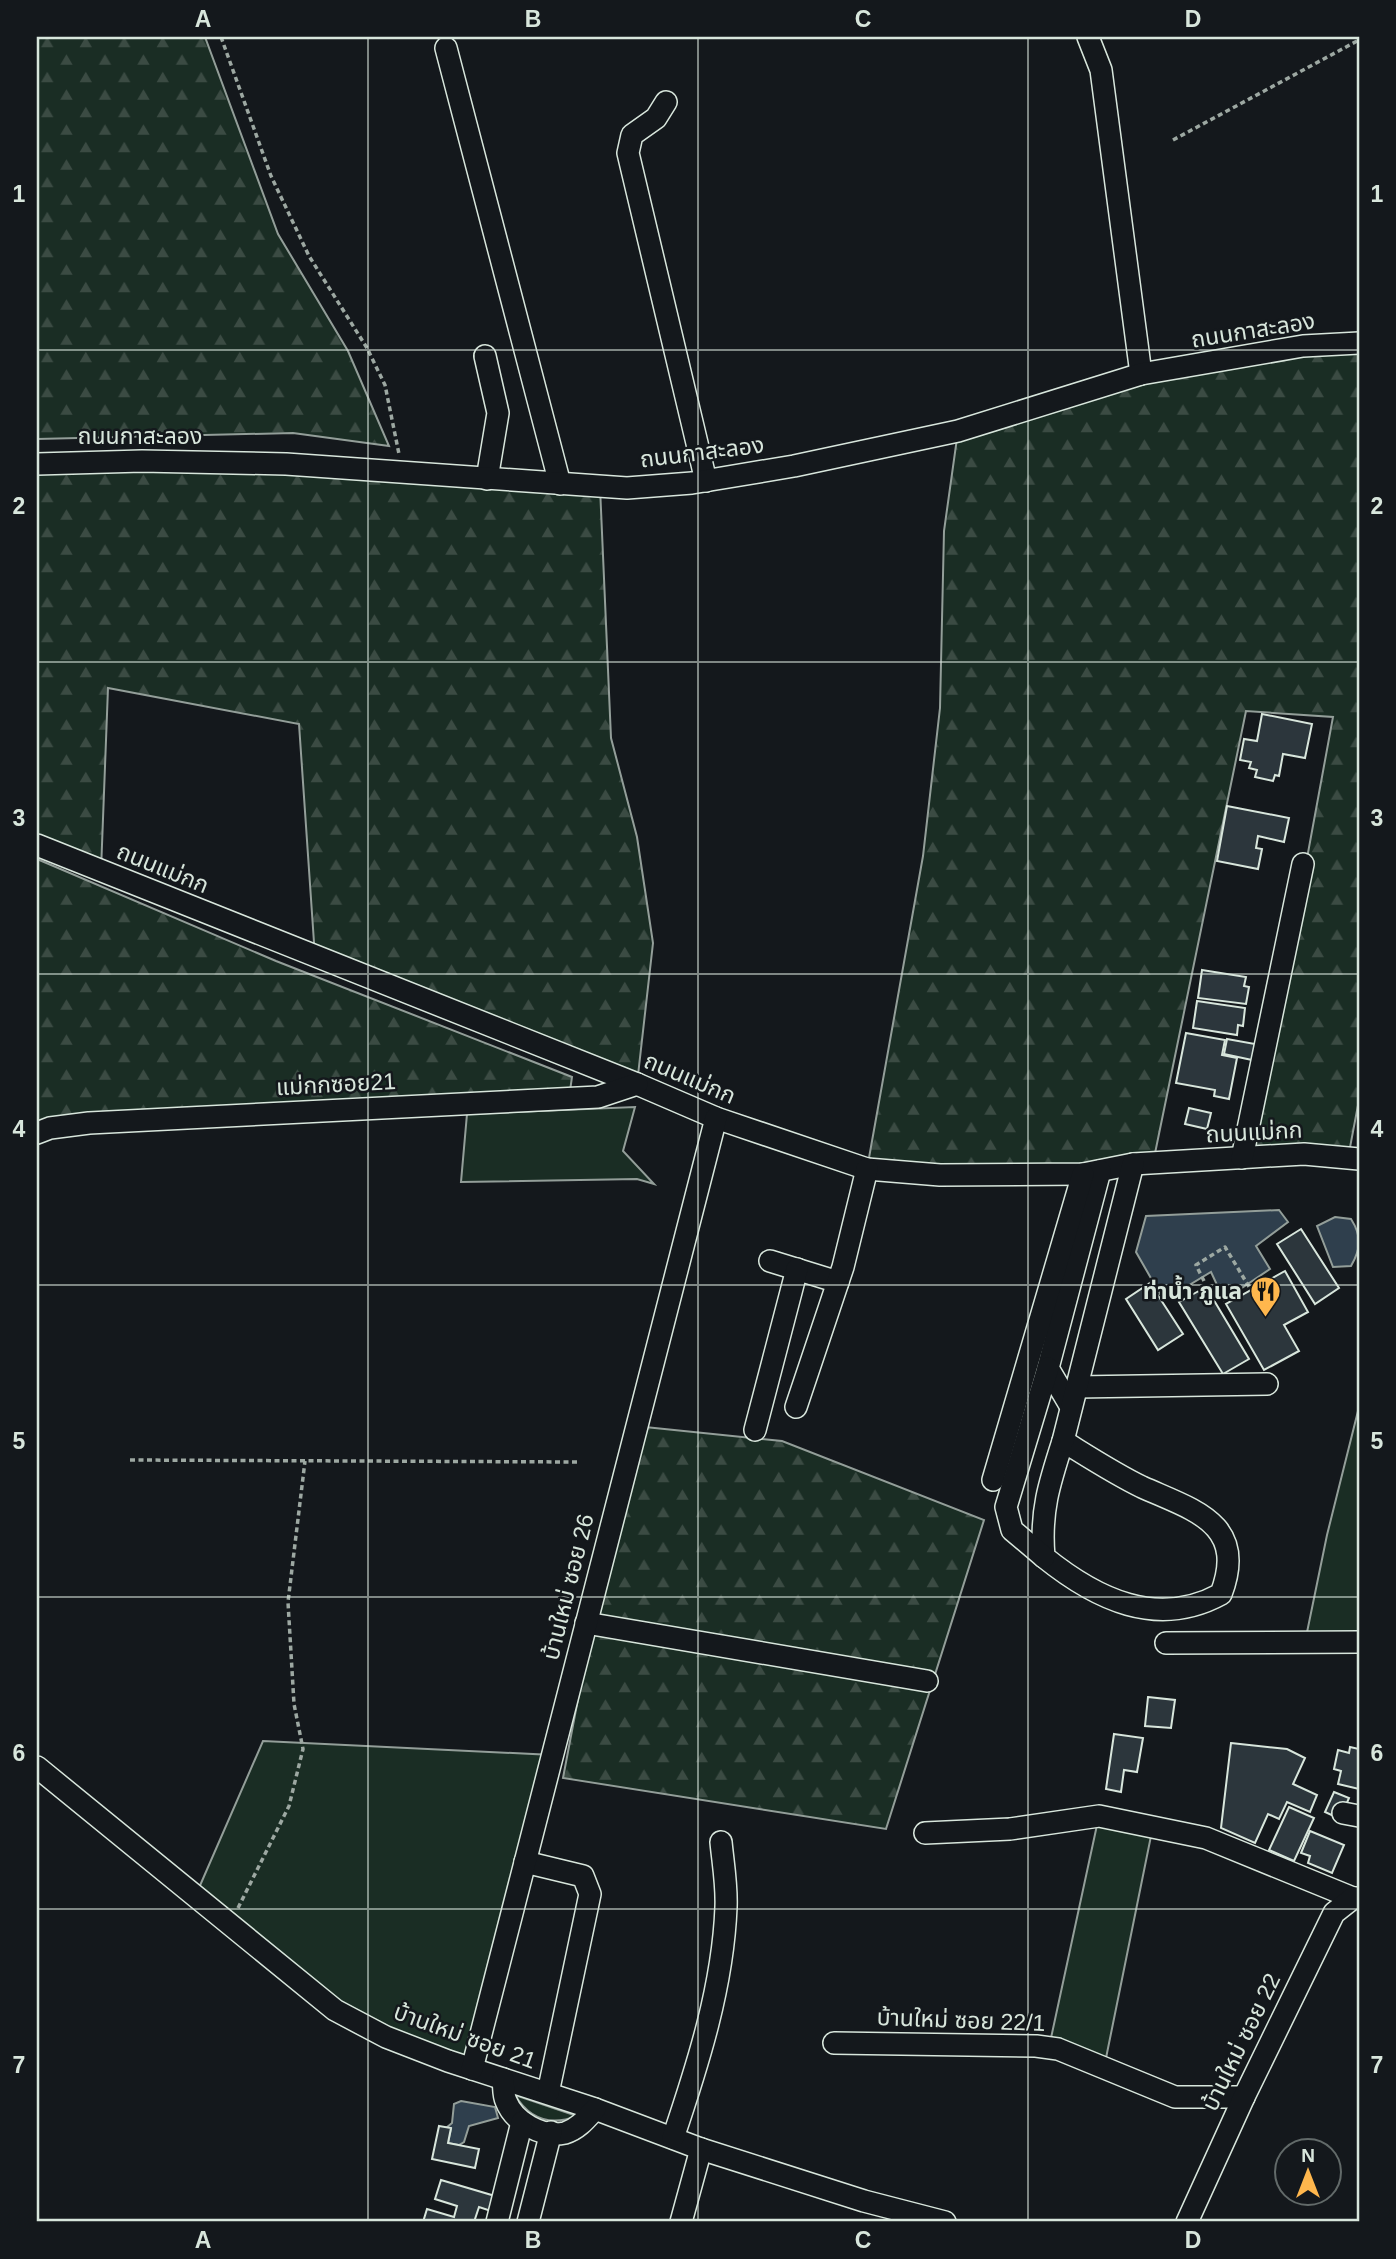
<svg xmlns="http://www.w3.org/2000/svg" width="1396" height="2259" font-family="Helvetica,'Noto Sans Thai',sans-serif">
<style>
.green{fill:#1a2d24;stroke:#939e99;stroke-width:2}
.forest{fill:url(#forest-firs);stroke:#939e99;stroke-width:2}
.water{fill:#2f3f4d;stroke:#939e99;stroke-width:2}
.building{fill:#2c363c;stroke:#d8e6dc;stroke-width:2}
.lines{fill:none;stroke-linecap:round;stroke-linejoin:round}
.minor-casing{stroke:#d8e6dc;stroke-width:24}
.path{stroke:#9da8a2;stroke-width:3.5;stroke-dasharray:5 3.5;stroke-linecap:butt}
.minor{stroke:#14181c;stroke-width:21}
.grid{fill:none;stroke:#d8e6dc;stroke-width:2;stroke-opacity:0.55}
.labels{text-anchor:middle;dominant-baseline:central;stroke-width:5;stroke-linejoin:round;paint-order:stroke}
.street-label{font-size:23px;fill:#d8e6dc;stroke:#14181c}
.poi-label{font-size:23px;font-weight:bold;fill:#d8e6dc;stroke:#14181c;text-anchor:end}
.neatline{fill:none;stroke:#d8e6dc;stroke-width:2.5}
.grid-label{font-size:23px;text-anchor:middle;font-weight:bold;fill:#d8e6dc}
</style>
<defs>
<pattern id="forest-firs" width="22" height="20" patternUnits="userSpaceOnUse" patternTransform="scale(1.75)"><rect width="22" height="20" fill="#1a2d24"/><path d="M5 1l3.5 6h-7zM16 11l3.5 6h-7z" fill="#3b4b43"/></pattern>
</defs>
<rect width="100%" height="100%" fill="#14181c"/>
<g class="green">
<polygon points="635,1107 623,1151 654,1184 637,1179 461,1182 467,1114"/>
<polygon points="1359,1407 1359,1642 1305,1642 1327,1535"/>
<polygon points="263,1741 552,1755 472,2069 386,2037 195,1897"/>
<polygon points="1097,1825 1151,1836 1105,2063 1051,2038"/>
<path d="M515,2095L577,2116C551,2126 530,2120 515,2095Z"/>
</g>
<g class="forest">
<polygon points="37,37 205,37 278,234 348,351 389,446 293,433 37,439"/>
<polygon points="1359,343 1359,1100 1348,1158 1252,1157 1333,717 1246,711 1153,1163 867,1169 923,856 940,708 944,531 958,431 1074,395"/>
<polygon points="37,464 600,487 611,738 637,837 653,943 637,1084 315,957 299,724 108,688 101,871 37,845"/>
<polygon points="37,859 276,961 572,1077 570,1091 37,1123"/>
<polygon points="645,1427 782,1441 984,1520 886,1829 563,1778 589,1641"/>
</g>
<g class="water">
<polygon points="1279,1210 1288,1222 1256,1246 1270,1269 1224,1300 1211,1272 1171,1296 1160,1294 1136,1252 1146,1216"/>
<path d="M1335,1217L1351,1219C1362,1236 1361,1249 1351,1266L1333,1267L1317,1226Z"/>
<polygon points="461,2101 495,2107 498,2118 469,2126 464,2142 459,2145 448,2143 451,2129 446,2128 452,2123 454,2104"/>
</g>
<g class="building">
<polygon points="1262,714 1312,724 1305,758 1283,754 1279,776 1275,775 1273,781 1255,777 1257,770 1249,768 1251,762 1240,760 1244,739 1257,741"/>
<polygon points="1227,806 1289,818 1284,842 1258,836 1256,848 1262,849 1258,869 1217,861"/>
<polygon points="1202,970 1246,977 1244,986 1249,987 1246,1004 1198,998"/>
<polygon points="1197,1001 1245,1008 1243,1026 1238,1025 1237,1035 1193,1028"/>
<polygon points="1186,1033 1225,1040 1222,1055 1237,1058 1229,1099 1214,1096 1215,1090 1176,1083"/>
<polygon points="1227,1039 1255,1044 1252,1060 1224,1054"/>
<polygon points="1189,1108 1211,1113 1207,1129 1185,1124"/>
<polygon points="1301,1229 1339,1288 1315,1304 1277,1244"/>
<polygon points="1285,1271 1308,1312 1284,1325 1299,1351 1264,1370 1226,1304"/>
<polygon points="1150,1283 1183,1334 1158,1350 1126,1299"/>
<polygon points="1206,1287 1249,1359 1223,1374 1179,1302"/>
<polygon points="1148,1697 1175,1700 1171,1728 1145,1726"/>
<polygon points="1114,1734 1143,1738 1137,1772 1124,1770 1121,1792 1106,1789"/>
<polygon points="1231,1743 1287,1749 1305,1758 1293,1784 1317,1795 1310,1812 1287,1802 1279,1819 1268,1814 1255,1843 1221,1828"/>
<polygon points="1350,1747 1359,1749 1359,1789 1338,1784 1341,1771 1334,1769 1338,1750 1349,1753"/>
<polygon points="1334,1792 1349,1798 1340,1819 1325,1812"/>
<polygon points="1289,1807 1314,1818 1294,1861 1269,1850"/>
<polygon points="1310,1831 1344,1845 1332,1873 1308,1863 1310,1856 1301,1853"/>
<polygon points="439,2126 451,2128 448,2143 479,2149 475,2168 432,2159"/>
<polygon points="441,2180 495,2196 491,2211 479,2207 474,2222 423,2222 427,2209 454,2217 457,2206 435,2199"/>
</g>
<g class="lines">
<defs>
<g id="minor">
<polyline points="1088,37 1101,70 1141,374"/>
<polyline points="446,48 560,484"/>
<polyline points="666,102 656,118 632,135 628,153 706,481"/>
<polyline points="485,356 498,413 487,479"/>
<polyline points="37,464 142,461 286,464 627,488 692,483 794,466 958,431 1141,374 1303,346 1359,343"/>
<polyline points="37,845 637,1084 716,1118 867,1169 940,1175 1083,1174 1133,1164 1252,1157 1304,1154 1359,1159"/>
<polyline points="37,1133 50,1128 89,1123 598,1097 637,1084"/>
<polyline points="1242,1158 1303,864"/>
<polyline points="770,1261 838,1282"/>
<polyline points="1077,1387 1267,1384"/>
<polyline points="796,1407 843,1267 867,1169"/>
<polyline points="1071,1407 1048,1368 1100,1171"/>
<polyline points="755,1430 797,1269"/>
<path d="M1063,1441C1089,1457 1115,1474 1142,1487C1193,1510 1248,1523 1221,1594C1157,1629 1096,1599 1044,1557C1040,1512 1049,1484 1063,1441Z"/>
<polyline points="1063,1441 1133,1164"/>
<polyline points="993,1480 1083,1174"/>
<polyline points="1044,1557 1012,1530 1006,1507 1048,1368"/>
<polyline points="586,1623 927,1681"/>
<polyline points="1166,1643 1359,1642"/>
<polyline points="37,1767 335,2010 386,2037 448,2061 595,2109 701,2149 864,2201 945,2222"/>
<polyline points="1343,1813 1359,1816"/>
<polyline points="925,1833 1010,1829 1099,1816 1206,1838 1353,1898"/>
<polyline points="525,1862 583,1876 590,1894 548,2093"/>
<polyline points="834,2043 1036,2046 1058,2049 1175,2097 1244,2097"/>
<polyline points="472,2069 716,1118"/>
<path d="M503,2079C504,2085 503,2095 506,2101C514,2122 542,2138 565,2133C578,2129 586,2119 595,2109"/>
<path d="M673,2138C698,2064 723,1986 726,1907C727,1885 723,1863 721,1842"/>
<polyline points="497,2222 522,2122"/>
<polyline points="528,2222 551,2132"/>
<polyline points="681,2222 701,2149"/>
<polyline points="1187,2222 1244,2097 1334,1913 1353,1898 1359,1898"/>
</g>
</defs>
<use href="#minor" class="minor-casing"/>
<g class="path">
<polyline points="221,37 271,176 309,256 367,348 385,385 399,454"/>
<polyline points="1173,140 1359,40"/>
<polyline points="1204,1281 1196,1265 1225,1247 1251,1290"/>
<polyline points="130,1460 579,1462"/>
<polyline points="238,1908 289,1806 303,1749 294,1704 288,1602 305,1461"/>
</g>
<use href="#minor" class="minor"/>
</g>
<path class="grid" d="M368,37V2222M698,37V2222M1028,37V2222M37,350H1359M37,662H1359M37,974H1359M37,1285H1359M37,1597H1359M37,1909H1359"/>
<defs>
<symbol id="restaurant-pin" viewBox="-11 -11 22 30"><path d="M0 17L-7.5 6A9.5 9.5 0 1 1 7.5 6Z" fill="#ffb74d" stroke="#14181c"/><path d="M-5-6h1v4h1v-4h1v4h1v-4h1v5L-1.5 .5V6h-2V.5L-5-1ZM5-6V6H3V1.5H1.5Q1.5-4 5-6Z" fill="#111"/></symbol>
</defs>
<g fill-rule="evenodd">
<use href="#restaurant-pin" x="1248" y="1274" width="35" height="47"/>
</g>
<g class="labels">
<g class="street-label">
<text transform="translate(1253 330) rotate(-9)">ถนนกาสะลอง</text>
<text x="140" y="436">ถนนกาสะลอง</text>
<text transform="translate(702 452) rotate(-7)">ถนนกาสะลอง</text>
<text transform="translate(163 868) rotate(22)">ถนนแม่กก</text>
<text transform="translate(690 1078) rotate(23)">ถนนแม่กก</text>
<text transform="translate(336 1084) rotate(-3)">แม่กกซอย21</text>
<text transform="translate(1254 1132) rotate(-3)">ถนนแม่กก</text>
<text transform="translate(568 1587) rotate(-76)">บ้านใหม่ ซอย 26</text>
<text transform="translate(961 2020) rotate(2)">บ้านใหม่ ซอย 22/1</text>
<text transform="translate(465 2036) rotate(20)">บ้านใหม่ ซอย 21</text>
<text transform="translate(1241 2042) rotate(-64)">บ้านใหม่ ซอย 22</text>
</g>
<g class="poi-label">
<text x="1242" y="1291">ท่าน้ำ ภูแล</text>
</g>
</g>
<rect width="1396" height="2259" fill="none" stroke="#14181c" stroke-width="77"/>
<g transform="translate(1308 2172)"><circle r="33" fill="#14181c" stroke="#626a69" stroke-width="2"/>
<path d="M0-5L12 26L0 18L-12 26Z" fill="#ffb74d"/>
<text y="-10" font-size="19" font-weight="bold" text-anchor="middle" fill="#d8e6dc">N</text>
</g>
<rect x="38" y="38" width="1320" height="2182" class="neatline"/>
<g class="grid-label">
<text x="203" y="27">A</text>
<text x="533" y="27">B</text>
<text x="863" y="27">C</text>
<text x="1193" y="27">D</text>
<text x="19" y="202">1</text>
<text x="1377" y="202">1</text>
<text x="19" y="514">2</text>
<text x="1377" y="514">2</text>
<text x="19" y="826">3</text>
<text x="1377" y="826">3</text>
<text x="19" y="1137">4</text>
<text x="1377" y="1137">4</text>
<text x="19" y="1449">5</text>
<text x="1377" y="1449">5</text>
<text x="19" y="1761">6</text>
<text x="1377" y="1761">6</text>
<text x="19" y="2073">7</text>
<text x="1377" y="2073">7</text>
<text x="203" y="2248">A</text>
<text x="533" y="2248">B</text>
<text x="863" y="2248">C</text>
<text x="1193" y="2248">D</text>
</g>
</svg>
